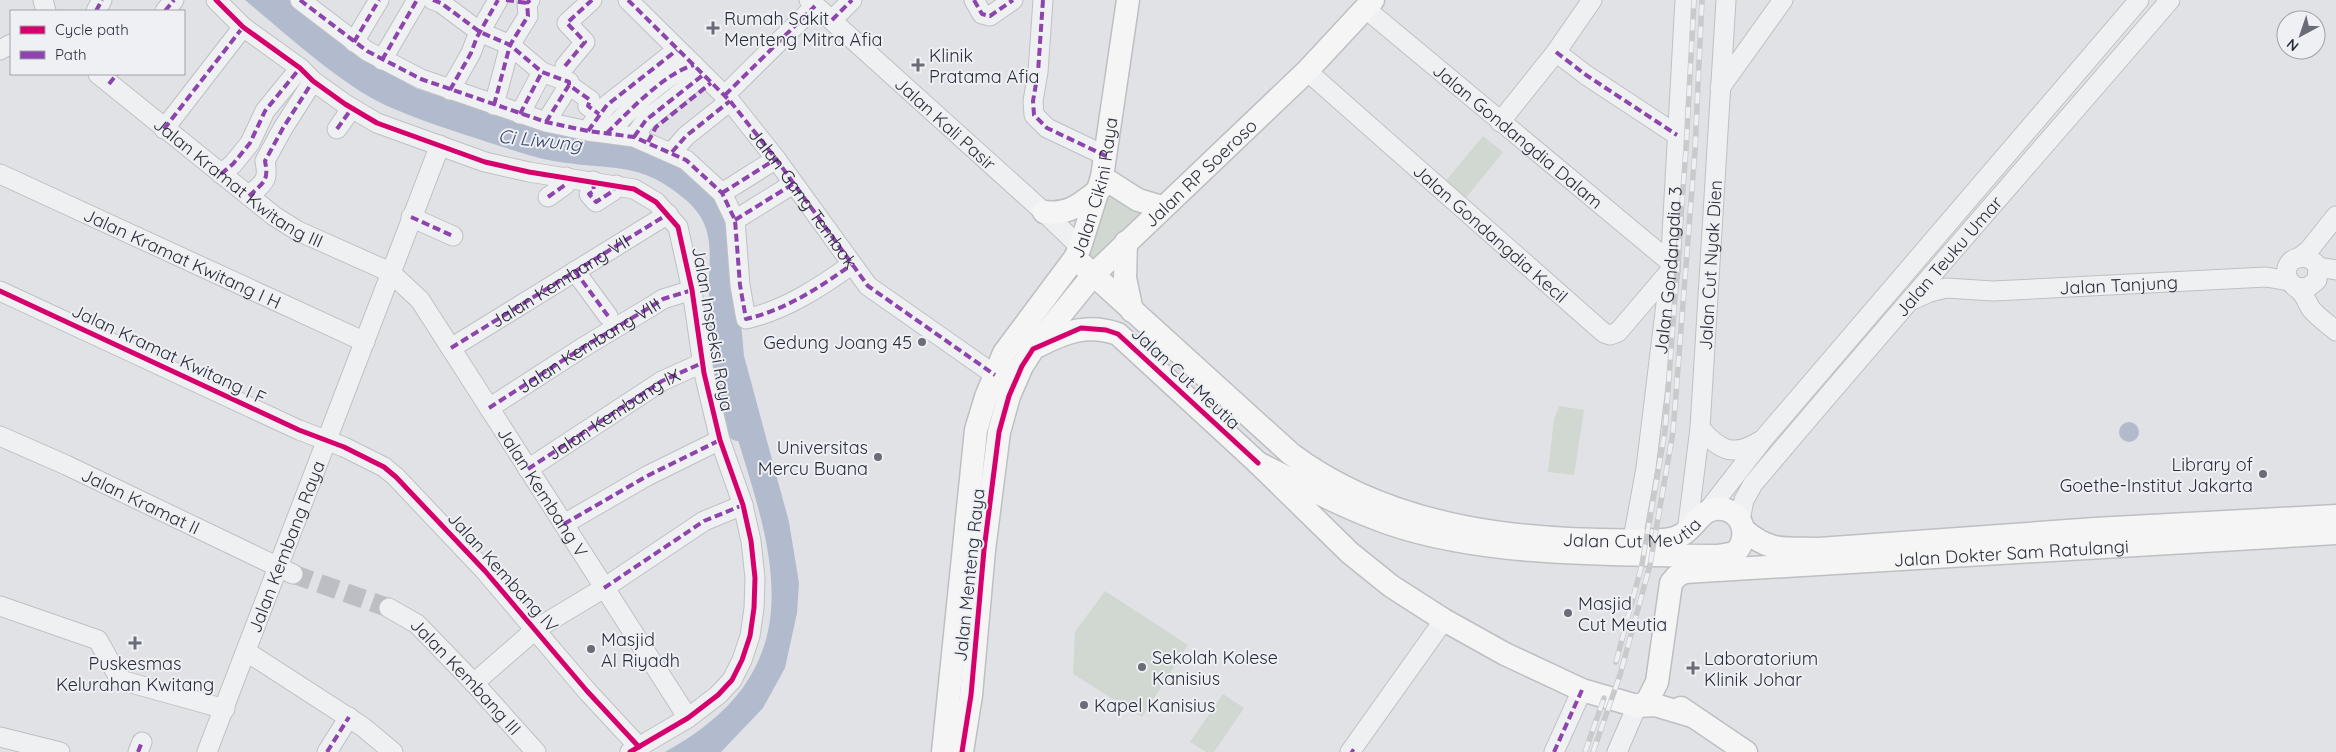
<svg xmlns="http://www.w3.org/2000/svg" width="2336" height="752" font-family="Quicksand,sans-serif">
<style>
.green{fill:#d0d8d1}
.water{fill:#b2bbcd}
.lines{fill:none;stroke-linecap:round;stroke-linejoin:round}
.river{stroke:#b2bbcd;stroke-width:22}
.minor-tunnel{stroke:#bcbec3;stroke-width:19;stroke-dasharray:19 9;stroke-linecap:butt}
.minor-casing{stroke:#bfc0c3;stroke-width:21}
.major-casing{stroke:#bebfc2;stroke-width:25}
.minor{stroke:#eff0f2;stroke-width:19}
.major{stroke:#f5f5f5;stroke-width:22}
.rail-casing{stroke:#c9cacc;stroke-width:5.5}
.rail{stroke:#eef0f4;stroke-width:4;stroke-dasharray:11;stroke-linecap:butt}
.quiet{stroke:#8e44ad;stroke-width:4;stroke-dasharray:8 4;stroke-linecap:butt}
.cycleway-casing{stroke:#eef0f4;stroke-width:8}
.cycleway{stroke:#d6006c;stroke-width:5}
.poi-dot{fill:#6a6d77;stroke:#eef0f4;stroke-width:2}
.labels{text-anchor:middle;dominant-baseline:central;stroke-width:4;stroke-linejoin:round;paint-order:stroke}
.poi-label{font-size:18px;fill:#2a2e3c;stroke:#eef0f4;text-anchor:start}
.street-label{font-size:18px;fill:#2a2e3c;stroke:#eef0f4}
.water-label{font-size:19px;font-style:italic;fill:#39476b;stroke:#eef0f4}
</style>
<rect width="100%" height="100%" fill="#e1e2e5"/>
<g class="green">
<polygon points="1483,136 1503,152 1465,199 1444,183"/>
<polygon points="1107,183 1151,209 1087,266"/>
<polygon points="1559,406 1584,410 1574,475 1548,472 1554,419"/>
<polygon points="1105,591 1188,645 1142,717 1073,674 1075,632"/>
<polygon points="1223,694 1244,708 1214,752 1206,752 1190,742"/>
</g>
<g class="water">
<path d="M245,0H290L375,65L417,89L474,106L624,139L702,177L732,221L744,356L789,522L799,583L797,613L785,668L763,708L721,752H665C848,652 747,505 714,354C710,335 709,312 709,293C708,257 718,228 686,200C643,163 618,170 567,163C540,160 513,150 487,142C454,131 419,120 387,106C340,84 286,34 245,0Z"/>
<circle cx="2129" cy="432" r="10"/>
</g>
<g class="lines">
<polyline class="river" points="713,321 714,364 738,430"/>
<polyline class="minor-tunnel" points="293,574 389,608"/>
<defs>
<g id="minor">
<polyline points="43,0 46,11"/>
<polyline points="216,0 243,27 300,68 313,81 345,104 377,123 485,162 529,172 634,189 656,202 678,227 692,290 704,373 720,440 743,505 751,541 755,578 754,608 750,636 742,660 732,680 718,695 688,718 630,752"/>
<path d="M300,0L367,51L421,79L546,122L588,131L634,137L686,160L722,193L735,220L740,285L746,319C785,310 819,288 851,265"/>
<polyline points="433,0 441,3 480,32 510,45 542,72 569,82 569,85 590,100 588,106 599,114"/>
<polyline points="628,0 730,101 776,159 868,286 995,375"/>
<path id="s1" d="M809,0L1044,212L1080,247"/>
<polyline points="974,0 982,14 990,16 1013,0"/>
<polyline points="1043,0 1038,72 1033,101 1034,115 1047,128 1106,156"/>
<path id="s2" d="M1366,9L1670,262"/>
<polyline points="96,11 102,0"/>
<polyline points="165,11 174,0"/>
<polyline points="832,20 852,0"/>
<polyline points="354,42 379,0"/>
<polyline points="0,50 11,44"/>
<polyline points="1556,52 1586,75 1677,135"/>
<polyline points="382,60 417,0"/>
<polyline points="565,66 585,42 567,23 592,0"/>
<path id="s3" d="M1307,71L1604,333L1610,335L1618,332L1670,271"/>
<path id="s4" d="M98,74L274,216L298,231L390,272L420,300L688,718"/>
<polyline points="1720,88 1783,0"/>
<polyline points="450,90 471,53 477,37 498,0"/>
<polyline points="725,95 815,6"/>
<polyline points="494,105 510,45 528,16 527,3 530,0"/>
<polyline points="520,114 542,72"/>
<polyline points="546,122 569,85"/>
<polyline points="1500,122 1556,52 1592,0"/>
<polyline points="592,124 607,105 677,50"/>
<polyline points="164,129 243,27"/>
<polyline points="337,129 352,108"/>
<path d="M607,133C628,112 666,72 694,65"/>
<polyline points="634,137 646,120 703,75"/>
<polyline points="672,152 686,136 730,101"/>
<path id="s5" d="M0,174L365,342"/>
<polyline points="221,174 233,164 250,143 265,111 300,68"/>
<polyline points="593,181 594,191 589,194 596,202 613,191 616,185"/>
<polyline points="722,193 776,159"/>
<path d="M249,196C264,182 269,181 265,161L283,128L313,81"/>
<polyline points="548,197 565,185 566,177"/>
<polyline points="411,217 453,236"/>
<polyline points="735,220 793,184"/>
<polyline points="2299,258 2309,250 2336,216"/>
<polyline points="2318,267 2336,270"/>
<polyline points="575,271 608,316"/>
<path d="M2295,287L2307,288L2317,280L2318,267C2308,250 2283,257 2287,276C2289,284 2297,287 2302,293C2306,298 2308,305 2312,310C2319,318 2328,324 2336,331"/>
<polyline points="0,291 299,430 344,447 384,467 396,477 485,571 587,691 639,747"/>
<path id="s6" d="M1912,300L1930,292L1946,288L1993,291L2266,277L2289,281"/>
<path id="s7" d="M451,348L668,214"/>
<polyline points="489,408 582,348 652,306 663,299 692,290"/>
<path d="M1700,428C1719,450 1733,458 1760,441"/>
<path id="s8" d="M0,436L66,465L293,574"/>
<polyline points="528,469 662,381 702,363"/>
<polyline points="1709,509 1765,437 2139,0"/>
<path id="s9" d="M1740,520L1744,500L1753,484C1890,321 2031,162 2170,0"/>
<polyline points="564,524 647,476 720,440"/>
<path id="s10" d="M1687,532L1700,428L1726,0"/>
<path id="s11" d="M1633,539L1646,468L1670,271L1685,0"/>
<polyline points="0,606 98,640 119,678 124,681 225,709"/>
<path id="s12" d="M389,608L417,624L474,683L536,752"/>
<polyline points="247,652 363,727 393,752"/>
<polyline points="474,683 536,629 604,588 704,521 743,505"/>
<polyline points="0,737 60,752"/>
<polyline points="138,752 142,742"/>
<path id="s13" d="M207,752L440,145"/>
<polyline points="327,752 349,717"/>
<polyline points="1350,752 1444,620"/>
<polyline points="1554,752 1582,690"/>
<polyline points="1617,752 1637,706"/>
</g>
<g id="major">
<polyline points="1102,177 1138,200 1162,207"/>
<path d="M1044,212C1070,215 1080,204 1100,189"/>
<polyline points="1126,242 1125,278 1132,311"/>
<path id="s14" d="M1075,258L1291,454C1397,533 1535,543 1663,540C1697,539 1695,505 1723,509C1744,513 1750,538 1735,553L1718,556C1615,554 1486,557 1388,523C1343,507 1300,484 1258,463"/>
<path d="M1038,346C1065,332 1088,323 1118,334L1258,463L1350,553L1391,586L1444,620L1505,654L1582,690L1637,706L1655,705L1692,716"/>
<path d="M1744,530C1771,553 1785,548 1819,549L2095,529L2336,516"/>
<path id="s15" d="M1637,706L1647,702L1657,682L1671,583L1677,576L1685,572L2336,533"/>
<polyline points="1681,708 1746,752"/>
<path id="s16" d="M943,752L976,430L986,397L1004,353L1075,258L1080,247L1102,177L1128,0"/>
<path id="s17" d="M962,752L971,695L984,550L999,432L1009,396L1022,366L1033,349L1093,275L1307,71L1373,0"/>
</g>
</defs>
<use href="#minor" class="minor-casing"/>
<use href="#major" class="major-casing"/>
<use href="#minor" class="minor"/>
<use href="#major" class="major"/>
<defs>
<g id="rail">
<polyline points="1616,662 1642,564 1665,431 1686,149 1694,0"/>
<polyline points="1585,752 1604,698"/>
<polyline points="1593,752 1620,675 1650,565 1673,432 1695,150 1702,0"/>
</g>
</defs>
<use href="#rail" class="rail-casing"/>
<use href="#rail" class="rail"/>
<g class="quiet">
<path d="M300,0L367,51L421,79L546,122L588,131L634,137L686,160L722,193L735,220L740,285L746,319C785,310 819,288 851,265"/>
<polyline points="433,0 441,3 480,32 510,45 542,72 569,82 569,85 590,100 588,106 599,114"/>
<polyline points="506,0 527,3"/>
<path id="s18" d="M628,0L730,101L776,159L868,286L995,375"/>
<polyline points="974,0 982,14 990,16 1013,0"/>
<polyline points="1043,0 1038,72 1033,101 1034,115 1047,128 1106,156"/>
<polyline points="96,11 102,0"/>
<polyline points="165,11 174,0"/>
<polyline points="832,20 852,0"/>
<polyline points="354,42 379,0"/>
<polyline points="1556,52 1586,75 1677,135"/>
<polyline points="382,60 417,0"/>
<polyline points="565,66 585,42 567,23 592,0"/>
<polyline points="109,84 117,74"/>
<polyline points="450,90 471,53 477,37 498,0"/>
<polyline points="725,95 815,6"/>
<polyline points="494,105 510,45 528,16 527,3 530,0"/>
<polyline points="520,114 542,72"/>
<polyline points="546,122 569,85"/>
<polyline points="164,129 243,27"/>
<polyline points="337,129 352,108"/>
<polyline points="588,131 607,105 677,50"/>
<path d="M607,133C628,112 666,72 694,65"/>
<polyline points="634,137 646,120 703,75"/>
<polyline points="648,142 656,127 711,83"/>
<polyline points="672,152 686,136 730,101"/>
<polyline points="221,174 233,164 250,143 265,111 300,68"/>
<polyline points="593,181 594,191 589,194 596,202 613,191 616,185"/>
<polyline points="722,193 776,159"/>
<path d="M249,196C264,182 269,181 265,161L283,128L313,81"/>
<polyline points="548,197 565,185 566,177"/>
<polyline points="411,217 453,236"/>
<polyline points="735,220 793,184"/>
<polyline points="575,271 608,316"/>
<polyline points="451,348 668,214"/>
<path id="s19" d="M489,408L582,348L652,306L663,299L692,290"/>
<path id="s20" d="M528,469L662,381L702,363"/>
<polyline points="564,524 647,476 720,440"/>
<polyline points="604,588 704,521 743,505"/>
<polyline points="1351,750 1354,752"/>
<polyline points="138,752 142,742"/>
<polyline points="327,752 349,717"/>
<polyline points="1554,752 1582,690"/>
</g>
<defs>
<g id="cycleway">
<polyline points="216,0 243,27 300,68 313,81 345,104 377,123 485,162 529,172 634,189 656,202 678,227 692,290 704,373 720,440 743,505 751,541 755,578 754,608 750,636 742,660 732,680 718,695 688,718 630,752"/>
<polyline points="0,291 299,430 344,447 384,467 396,477 485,571 587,691 639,747"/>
<polyline points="962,752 971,695 984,550 999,432 1009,396 1022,366 1033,349 1081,328 1106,330 1118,334 1258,463"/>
</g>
</defs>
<use href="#cycleway" class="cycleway-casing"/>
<use href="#cycleway" class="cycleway"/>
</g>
<g class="poi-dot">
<path d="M710.5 20.5h5v5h5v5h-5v5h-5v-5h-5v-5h5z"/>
<path d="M915.5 57.5h5v5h5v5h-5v5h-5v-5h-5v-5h5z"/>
<circle cx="922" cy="342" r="5"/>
<circle cx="878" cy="457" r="5"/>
<circle cx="2263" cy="474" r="5"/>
<circle cx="1568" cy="613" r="5"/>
<path d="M132.5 635.5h5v5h5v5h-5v5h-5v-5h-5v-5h5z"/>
<circle cx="591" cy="649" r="5"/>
<circle cx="1142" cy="667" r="5"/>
<path d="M1690.5 660.5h5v5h5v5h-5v5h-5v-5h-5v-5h5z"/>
<circle cx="1084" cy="705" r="5"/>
</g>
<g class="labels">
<g class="poi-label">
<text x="724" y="18">Rumah Sakit<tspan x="724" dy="21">Menteng Mitra Afia</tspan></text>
<text x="929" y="55">Klinik<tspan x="929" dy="21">Pratama Afia</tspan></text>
<text x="912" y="342" text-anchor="end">Gedung Joang 45</text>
<text x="868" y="447" text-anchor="end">Universitas<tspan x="868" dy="21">Mercu Buana</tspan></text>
<text x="2253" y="464" text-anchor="end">Library of<tspan x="2253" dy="21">Goethe-Institut Jakarta</tspan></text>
<text x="1578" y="603">Masjid<tspan x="1578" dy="21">Cut Meutia</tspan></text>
<text x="601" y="639">Masjid<tspan x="601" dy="21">Al Riyadh</tspan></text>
<text x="1152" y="657">Sekolah Kolese<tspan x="1152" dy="21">Kanisius</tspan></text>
<text x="1704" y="658">Laboratorium<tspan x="1704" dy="21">Klinik Johar</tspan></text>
<text x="135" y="663" text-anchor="middle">Puskesmas<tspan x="135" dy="21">Kelurahan Kwitang</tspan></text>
<text x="1094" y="705">Kapel Kanisius</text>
</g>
<g class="street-label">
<text stroke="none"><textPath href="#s1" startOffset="184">Jalan Kali Pasir</textPath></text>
<text stroke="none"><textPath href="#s2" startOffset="198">Jalan Gondangdia Dalam</textPath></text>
<text stroke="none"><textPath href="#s17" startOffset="656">Jalan RP Soeroso</textPath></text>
<text stroke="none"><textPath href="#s4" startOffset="178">Jalan Kramat Kwitang III</textPath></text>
<text stroke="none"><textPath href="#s16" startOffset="598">Jalan Cikini Raya</textPath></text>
<text stroke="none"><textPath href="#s18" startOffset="265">Jalan Gang Tembok</textPath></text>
<text stroke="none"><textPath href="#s3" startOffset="245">Jalan Gondangdia Kecil</textPath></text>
<text stroke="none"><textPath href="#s9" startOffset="339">Jalan Teuku Umar</textPath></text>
<text stroke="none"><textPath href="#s5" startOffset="201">Jalan Kramat Kwitang I H</textPath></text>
<text stroke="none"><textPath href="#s10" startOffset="268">Jalan Cut Nyak Dien</textPath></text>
<text stroke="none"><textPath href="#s11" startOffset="271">Jalan Gondangdia 3</textPath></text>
<text stroke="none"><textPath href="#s7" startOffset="128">Jalan Kembang VII</textPath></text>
<text stroke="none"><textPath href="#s6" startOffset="209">Jalan Tanjung</textPath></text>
<text transform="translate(713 329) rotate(80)">Jalan Inspeksi Raya</text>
<text stroke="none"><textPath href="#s19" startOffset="118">Jalan Kembang VIII</textPath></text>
<text transform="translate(169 354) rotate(25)">Jalan Kramat Kwitang I F</text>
<text transform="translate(1186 378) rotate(43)">Jalan Cut Meutia</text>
<text stroke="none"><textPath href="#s20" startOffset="102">Jalan Kembang IX</textPath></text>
<text stroke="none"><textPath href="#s4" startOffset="624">Jalan Kembang V</textPath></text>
<text stroke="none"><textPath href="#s8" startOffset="155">Jalan Kramat II</textPath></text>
<text stroke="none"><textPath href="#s14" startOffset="651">Jalan Cut Meutia</textPath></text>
<text stroke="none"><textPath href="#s13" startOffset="220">Jalan Kembang Raya</textPath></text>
<text stroke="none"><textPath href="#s15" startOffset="478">Jalan Dokter Sam Ratulangi</textPath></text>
<text transform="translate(503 572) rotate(48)">Jalan Kembang IV</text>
<text transform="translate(969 575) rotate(-84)">Jalan Menteng Raya</text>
<text stroke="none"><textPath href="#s12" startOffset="104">Jalan Kembang III</textPath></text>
</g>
<g class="water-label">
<text transform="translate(540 140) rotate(6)">Ci Liwung</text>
</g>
</g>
<rect x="10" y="10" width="175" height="65" fill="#eef0f4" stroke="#a0a2aa"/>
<rect x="20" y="26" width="25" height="8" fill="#d6006c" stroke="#a0a2aa"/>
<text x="55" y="35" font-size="15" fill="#2a2e3c">Cycle path</text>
<rect x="20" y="51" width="25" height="8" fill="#8e44ad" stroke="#a0a2aa"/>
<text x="55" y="60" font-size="15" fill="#2a2e3c">Path</text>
<g transform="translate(2301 35) rotate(220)"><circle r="24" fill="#eef0f4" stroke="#a0a2aa"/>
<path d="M0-4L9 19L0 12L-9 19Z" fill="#6a6d77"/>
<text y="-8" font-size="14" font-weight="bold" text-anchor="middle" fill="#2a2e3c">N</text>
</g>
</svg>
